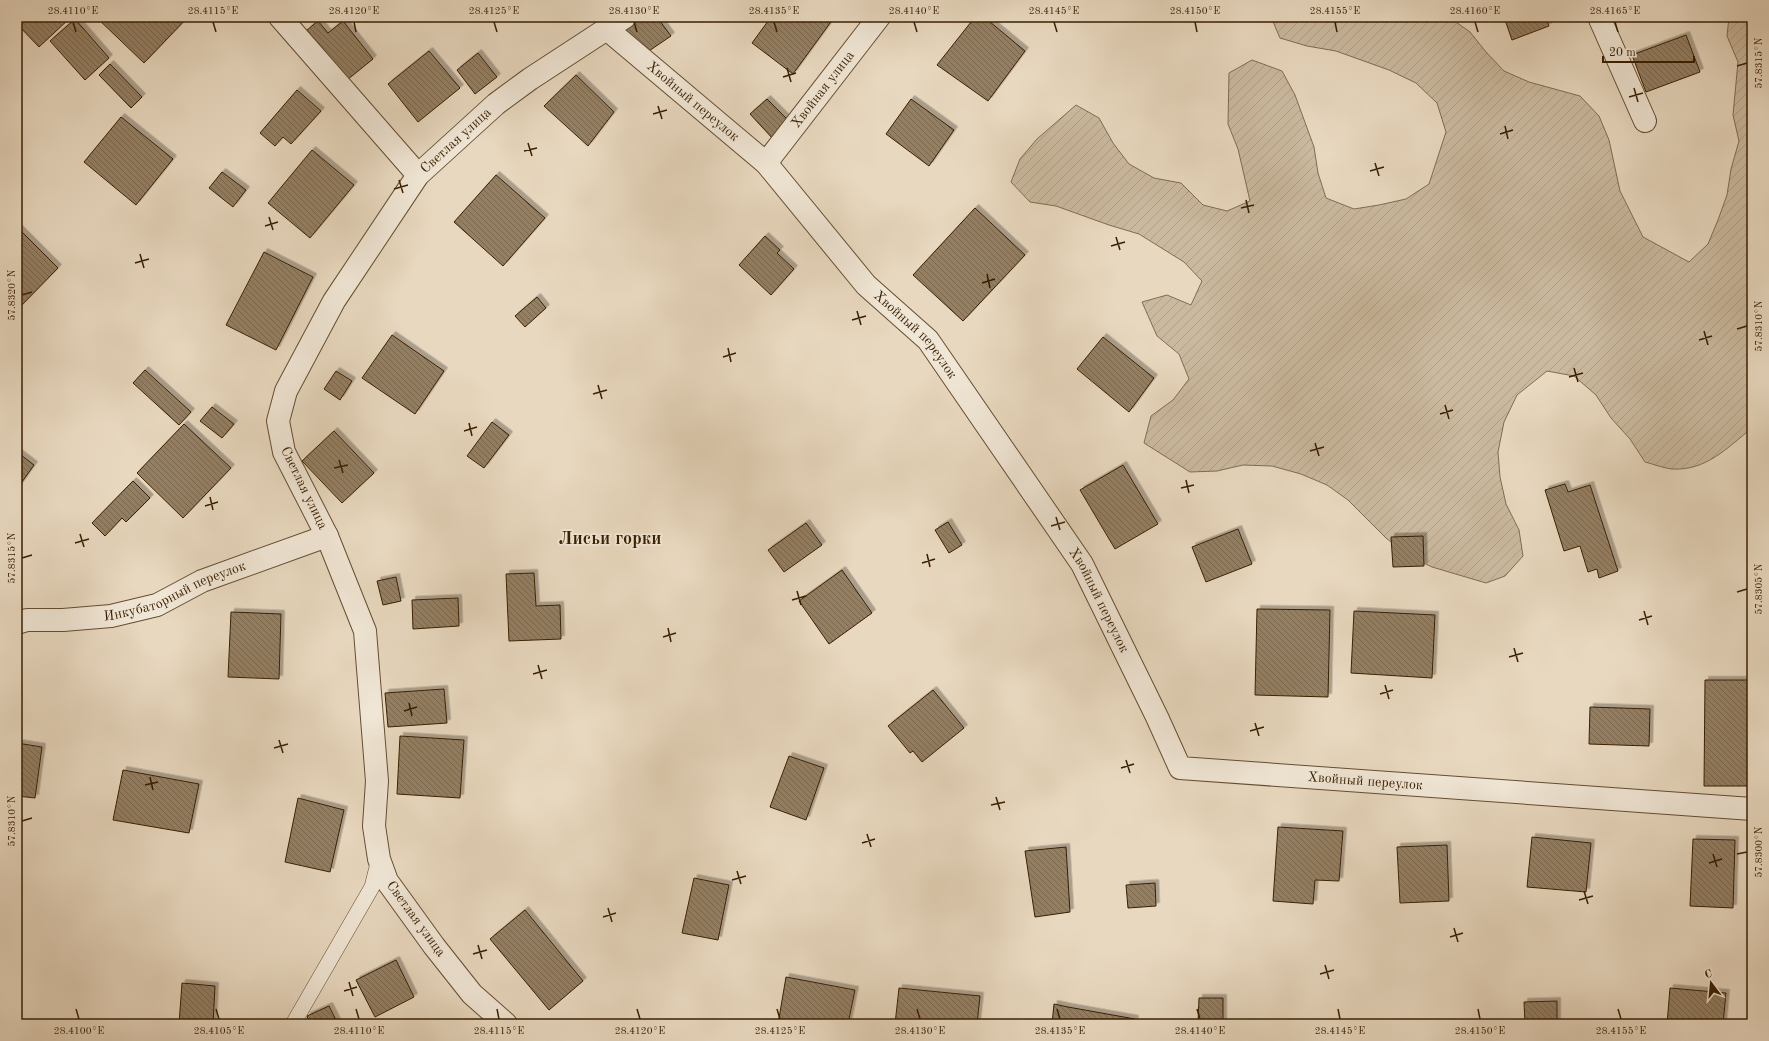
<svg xmlns="http://www.w3.org/2000/svg" width="1769" height="1041" font-family="'Old Standard TT',serif">
<style>
.garden{fill:url(#garden-furrows);stroke:#816c50}
.building{fill:url(#building-back-hatch);stroke:#381f01;filter:url(#shadow)}
.lines{fill:none;stroke-linecap:round;stroke-linejoin:round}
.service-casing{stroke:#644d30;stroke-width:16}
.minor-casing{stroke:#644d30;stroke-width:24}
.service{stroke:#f0e6d5;stroke-width:15}
.minor{stroke:#f0e6d5;stroke-width:22}
.ticks{fill:none;stroke:#381f01;stroke-width:1.5}
.labels{text-anchor:middle;dominant-baseline:central;stroke-width:3.5;stroke-linejoin:round;paint-order:stroke}
.street-label{font-size:14px;fill:#381f01;stroke:#f0e6d5}
.district-label{font-size:18px;font-weight:bold;fill:#381f01;stroke:#f0e6d5}
.neatline{fill:none;stroke:#381f01;stroke-width:1.5}
.ticks-label{font-size:10px;text-anchor:middle;fill:#381f01}
</style>
<defs>
<pattern id="garden-furrows" width="10" height="10" patternUnits="userSpaceOnUse"><rect width="10" height="10" fill="#cab99f"/><path d="M-1 1l2-2M0 10L10 0M9 11l2-2" fill="none" stroke="#ae9f87"/></pattern>
<pattern id="building-back-hatch" width="6" height="6" patternUnits="userSpaceOnUse"><rect width="6" height="6" fill="#947f64"/><path d="M-1 5l2 2M0 0l6 6M5-1l2 2" fill="none" stroke="#7a6750"/></pattern>
<filter id="shadow"><feDropShadow dx="3.5" dy="-3.5" stdDeviation="0" flood-color="#0004"/></filter>
</defs>
<rect width="100%" height="100%" fill="#e8d8bf"/>
<filter id="stains"><feTurbulence type="fractalNoise" baseFrequency=".005" numOctaves="4"/><feColorMatrix values="0 0 0 0 .2 0 0 0 0 .09 0 0 0 0 .02 0 0 0 .5 -.17"/></filter>
<radialGradient id="worn" r=".72"><stop offset=".6" stop-color="#630" stop-opacity="0"/><stop offset="1" stop-color="#630" stop-opacity=".3"/></radialGradient>
<path class="garden" d="M1271,17H1449L1470,32L1486,52L1504,71L1529,82L1580,96L1599,116L1609,140L1620,191L1643,237L1689,262L1708,244L1718,220L1727,195L1731,169L1739,141L1733,115L1738,62L1727,36L1729,17H1752V428C1727,448 1706,471 1672,469C1663,468 1653,464 1645,462L1630,439L1611,418L1596,395L1574,376L1547,371L1517,395L1504,422L1498,452L1500,477L1506,504L1519,530L1523,556L1505,576L1486,583L1432,567L1409,556L1386,538L1348,500L1327,485L1301,474L1272,466L1243,465L1217,471L1190,472L1144,443L1151,416L1173,400L1189,379L1179,354L1157,336L1142,302L1167,295L1191,305L1202,281L1184,262L1139,234L1109,225L1056,206L1030,202L1011,182L1020,159L1037,139L1076,105L1099,118L1113,143L1129,164L1154,178L1181,183L1203,205L1227,211L1250,201L1238,149L1228,124L1229,73L1252,60L1282,71L1295,95L1314,147L1318,173L1326,198L1354,209L1379,205L1406,199L1429,184L1446,132L1437,103L1416,83L1389,70L1336,51L1307,46L1280,38Z"/>
<g class="building">
<polygon points="17,17 71,17 39,47 17,24"/>
<polygon points="96,17 188,17 144,63"/>
<polygon points="643,17 657,17 671,36 643,55 625,30"/>
<polygon points="771,17 831,17 833,19 793,74 752,43"/>
<polygon points="975,17 984,17 1025,51 988,101 937,65"/>
<polygon points="1504,17 1545,17 1549,26 1512,40"/>
<polygon points="75,19 109,58 85,80 50,41"/>
<polygon points="318,21 328,33 343,21 373,59 347,80 307,30"/>
<polygon points="1686,35 1700,72 1646,92 1632,55"/>
<polygon points="429,51 460,88 418,122 388,84"/>
<polygon points="478,53 497,77 475,94 457,70"/>
<polygon points="110,64 142,97 131,108 99,75"/>
<polygon points="576,75 614,112 588,146 544,106"/>
<polygon points="297,90 321,111 291,144 283,137 275,146 260,133"/>
<polygon points="767,99 790,122 773,139 750,114"/>
<polygon points="911,99 954,130 929,166 886,134"/>
<polygon points="121,117 173,159 136,205 84,162"/>
<polygon points="312,150 354,185 310,238 268,203"/>
<polygon points="222,172 246,190 233,207 209,188"/>
<polygon points="496,175 545,218 503,266 454,222"/>
<polygon points="975,208 1025,255 963,321 913,275"/>
<polygon points="17,227 58,268 17,310"/>
<polygon points="765,236 780,250 777,253 794,269 771,295 739,265"/>
<polygon points="264,252 313,277 276,350 226,325"/>
<polygon points="537,297 546,308 525,327 515,316"/>
<polygon points="392,335 444,371 415,414 362,378"/>
<polygon points="1103,337 1154,378 1129,412 1077,369"/>
<polygon points="145,370 191,412 179,425 133,383"/>
<polygon points="336,371 352,381 340,400 324,389"/>
<polygon points="212,407 234,424 222,438 200,421"/>
<polygon points="492,422 509,435 484,468 467,456"/>
<polygon points="184,424 231,468 183,518 137,473"/>
<polygon points="334,431 374,473 342,503 302,461"/>
<polygon points="17,452 34,465 17,489"/>
<polygon points="1123,465 1158,524 1115,549 1080,490"/>
<polygon points="133,481 150,498 126,522 122,518 105,536 92,523"/>
<polygon points="1565,484 1568,492 1590,485 1618,571 1599,578 1597,569 1588,572 1580,546 1564,551 1545,490"/>
<polygon points="948,522 962,545 949,553 935,530"/>
<polygon points="806,523 822,545 784,572 768,550"/>
<polygon points="1238,529 1252,564 1206,582 1192,547"/>
<polygon points="1423,536 1424,566 1393,567 1391,537"/>
<polygon points="842,570 872,613 829,644 799,601"/>
<polygon points="534,573 536,606 560,605 561,639 509,641 506,574"/>
<polygon points="396,577 401,601 383,605 377,581"/>
<polygon points="458,598 459,626 413,629 412,600"/>
<polygon points="1257,609 1330,610 1328,697 1255,695"/>
<polygon points="1354,611 1435,615 1432,678 1351,673"/>
<polygon points="231,612 281,614 279,679 228,677"/>
<polygon points="1705,680 1752,680 1752,786 1704,786"/>
<polygon points="444,689 447,723 388,727 385,693"/>
<polygon points="933,690 964,728 922,762 913,751 910,753 888,726"/>
<polygon points="1590,707 1650,709 1649,746 1589,744"/>
<polygon points="400,736 464,740 460,798 397,794"/>
<polygon points="17,743 42,747 35,798 17,796"/>
<polygon points="789,756 824,768 806,820 770,807"/>
<polygon points="123,770 199,784 189,833 113,820"/>
<polygon points="298,798 344,810 330,872 285,862"/>
<polygon points="1278,827 1343,831 1339,881 1315,880 1313,904 1273,901"/>
<polygon points="1532,837 1591,843 1586,892 1527,887"/>
<polygon points="1693,839 1735,840 1733,908 1690,906"/>
<polygon points="1447,845 1449,901 1400,903 1397,847"/>
<polygon points="1066,847 1070,912 1035,917 1025,851"/>
<polygon points="694,878 729,885 718,940 682,933"/>
<polygon points="1155,883 1156,906 1128,908 1126,885"/>
<polygon points="525,910 583,981 549,1010 490,939"/>
<polygon points="396,960 414,997 375,1017 356,980"/>
<polygon points="786,977 855,990 848,1024 778,1024"/>
<polygon points="182,983 215,986 213,1024 179,1024"/>
<polygon points="899,988 980,996 977,1024 895,1024"/>
<polygon points="1670,988 1726,993 1723,1024 1667,1024"/>
<polygon points="1199,998 1223,998 1223,1024 1198,1023"/>
<polygon points="1557,1001 1557,1024 1525,1024 1524,1002"/>
<polygon points="1054,1004 1068,1007 1135,1019 1134,1024 1052,1024"/>
<polygon points="329,1006 338,1024 310,1024 307,1016"/>
</g>
<g class="lines">
<defs>
<polyline id="service" points="293,1024 372,887 379,859"/>
<g id="minor">
<polyline points="280,17 418,175"/>
<polyline points="1599,17 1645,121"/>
<path id="s1" d="M608,30L766,163L866,285L928,340L1082,564L1157,717L1180,768L1752,809"/>
<path id="s2" d="M766,163L879,17"/>
<path id="s3" d="M17,623L27,620H63L111,616L157,605L202,581L327,536"/>
<path id="s4" d="M506,1024L472,994L434,946L387,881L379,859L374,826L377,781L365,631L327,536L284,452L278,421L286,391L334,301L418,175L496,104L530,79L625,17"/>
</g>
</defs>
<use href="#service" class="service-casing"/>
<use href="#minor" class="minor-casing"/>
<use href="#service" class="service"/>
<use href="#minor" class="minor"/>
</g>
<path class="ticks" d="M73,22L76,32M213,22L216,32M354,22L356,32M494,22L497,32M634,22L637,32M774,22L777,32M914,22L917,32M1054,22L1057,32M1195,22L1197,32M1335,22L1337,32M1475,22L1478,32M1615,22L1618,32M1737,66L1747,63M787,68L791,82M783,77L796,73M1634,88L1638,102M1629,97L1643,93M658,106L662,119M653,114L667,110M1505,126L1508,139M1500,134L1513,130M528,143L532,156M524,151L537,148M1375,163L1379,176M1370,171L1384,167M399,180L403,193M394,189L408,185M1246,200L1249,213M1241,208L1254,205M269,217L273,230M265,226L278,222M1116,237L1120,250M1111,246L1125,242M140,254L144,268M135,263L149,259M987,274L990,288M982,283L995,279M22,295L32,292M857,311L861,325M852,320L866,316M1737,329L1747,326M1704,331L1708,345M1699,340L1712,336M728,348L731,362M723,357L736,353M1574,368L1578,382M1569,377L1583,373M598,385L602,399M593,394L607,390M1445,405L1449,419M1440,414L1453,410M469,423L472,436M464,431L477,427M1315,443L1319,456M1310,451L1324,447M339,460L343,473M334,468L348,465M1186,480L1189,493M1181,488L1194,485M210,497L213,510M205,506L218,502M1056,517L1060,530M1051,526L1065,522M80,534L84,547M75,543L89,539M927,554L930,567M22,558L32,555M922,563L935,559M797,591L801,605M1737,592L1747,589M792,600L806,596M1644,611L1648,625M1639,620L1652,616M668,628L671,642M663,637L676,633M1514,648L1518,662M1509,657L1523,653M538,665L542,679M533,674L547,670M1385,685L1389,699M1380,694L1393,690M409,703L412,716M404,711L417,707M1255,723L1259,736M1250,731L1264,727M279,740L283,753M274,748L288,744M1126,760L1130,773M1121,768L1134,764M150,777L153,790M145,785L158,782M996,797L1000,810M991,805L1005,802M22,821L32,818M867,834L871,847M862,843L875,839M1713,854L1717,867M1737,854L1747,852M1709,863L1722,859M737,871L741,884M732,880L746,876M1584,891L1588,904M1579,900L1593,896M608,908L612,922M603,917L616,913M1454,928L1458,942M1450,937L1463,933M478,945L482,959M473,954L487,950M1325,965L1329,979M1320,974L1334,970M349,982L353,996M344,991L357,987M76,1009L79,1019M216,1009L219,1019M356,1009L359,1019M497,1009L499,1019M637,1009L640,1019M777,1009L780,1019M917,1009L920,1019M1057,1009L1060,1019M1197,1009L1200,1019M1338,1009L1340,1019M1478,1009L1480,1019M1618,1009L1621,1019"/>
<g class="labels">
<g class="street-label">
<text stroke="none"><textPath href="#s2" startOffset="93">Хвойная улица</textPath></text>
<text stroke="none"><textPath href="#s1" startOffset="111">Хвойный переулок</textPath></text>
<text stroke="none"><textPath href="#s4" startOffset="1003">Светлая улица</textPath></text>
<text stroke="none"><textPath href="#s1" startOffset="435">Хвойный переулок</textPath></text>
<text transform="translate(304 488) rotate(64)">Светлая улица</text>
<text stroke="none"><textPath href="#s3" startOffset="163">Инкубаторный переулок</textPath></text>
<text stroke="none"><textPath href="#s1" startOffset="759">Хвойный переулок</textPath></text>
<text stroke="none"><textPath href="#s1" startOffset="1131">Хвойный переулок</textPath></text>
<text transform="translate(416 919) rotate(54)">Светлая улица</text>
</g>
<g class="district-label">
<text x="610" y="539">Лисьи горки</text>
</g>
</g>
<rect width="1769" height="1041" fill="none" stroke="#e8d8bf" stroke-width="44"/>
<g transform="translate(1711 983) rotate(344)" stroke="#f0e6d5" stroke-width="3" paint-order="stroke">
<path d="M0-3L7 15L0 10L-7 15Z" fill="#381f01"/>
<text y="-6" font-size="11" font-weight="bold" text-anchor="middle" fill="#381f01">С</text>
</g>
<path d="M1603 56v6h91v-6" fill="none" stroke="#381f01" stroke-width="2"/>
<text x="1609" y="56" font-size="12" fill="#381f01" stroke="#f0e6d5" stroke-width="3" paint-order="stroke">20 m</text>
<rect x="22" y="22" width="1725" height="997" class="neatline"/>
<g class="ticks-label">
<text x="73" y="14">28.4110°E</text>
<text x="213" y="14">28.4115°E</text>
<text x="354" y="14">28.4120°E</text>
<text x="494" y="14">28.4125°E</text>
<text x="634" y="14">28.4130°E</text>
<text x="774" y="14">28.4135°E</text>
<text x="914" y="14">28.4140°E</text>
<text x="1054" y="14">28.4145°E</text>
<text x="1195" y="14">28.4150°E</text>
<text x="1335" y="14">28.4155°E</text>
<text x="1475" y="14">28.4160°E</text>
<text x="1615" y="14">28.4165°E</text>
<text transform="translate(1758 63) rotate(-90)" y="4">57.8315°N</text>
<text transform="translate(11 295) rotate(-90)" y="4">57.8320°N</text>
<text transform="translate(1758 326) rotate(-90)" y="4">57.8310°N</text>
<text transform="translate(11 558) rotate(-90)" y="4">57.8315°N</text>
<text transform="translate(1758 589) rotate(-90)" y="4">57.8305°N</text>
<text transform="translate(11 821) rotate(-90)" y="4">57.8310°N</text>
<text transform="translate(1758 852) rotate(-90)" y="4">57.8300°N</text>
<text x="79" y="1034">28.4100°E</text>
<text x="219" y="1034">28.4105°E</text>
<text x="359" y="1034">28.4110°E</text>
<text x="499" y="1034">28.4115°E</text>
<text x="640" y="1034">28.4120°E</text>
<text x="780" y="1034">28.4125°E</text>
<text x="920" y="1034">28.4130°E</text>
<text x="1060" y="1034">28.4135°E</text>
<text x="1200" y="1034">28.4140°E</text>
<text x="1340" y="1034">28.4145°E</text>
<text x="1480" y="1034">28.4150°E</text>
<text x="1621" y="1034">28.4155°E</text>
</g>
<rect width="100%" height="100%" filter="url(#stains)"/>
<rect width="100%" height="100%" fill="url(#worn)"/>
</svg>
